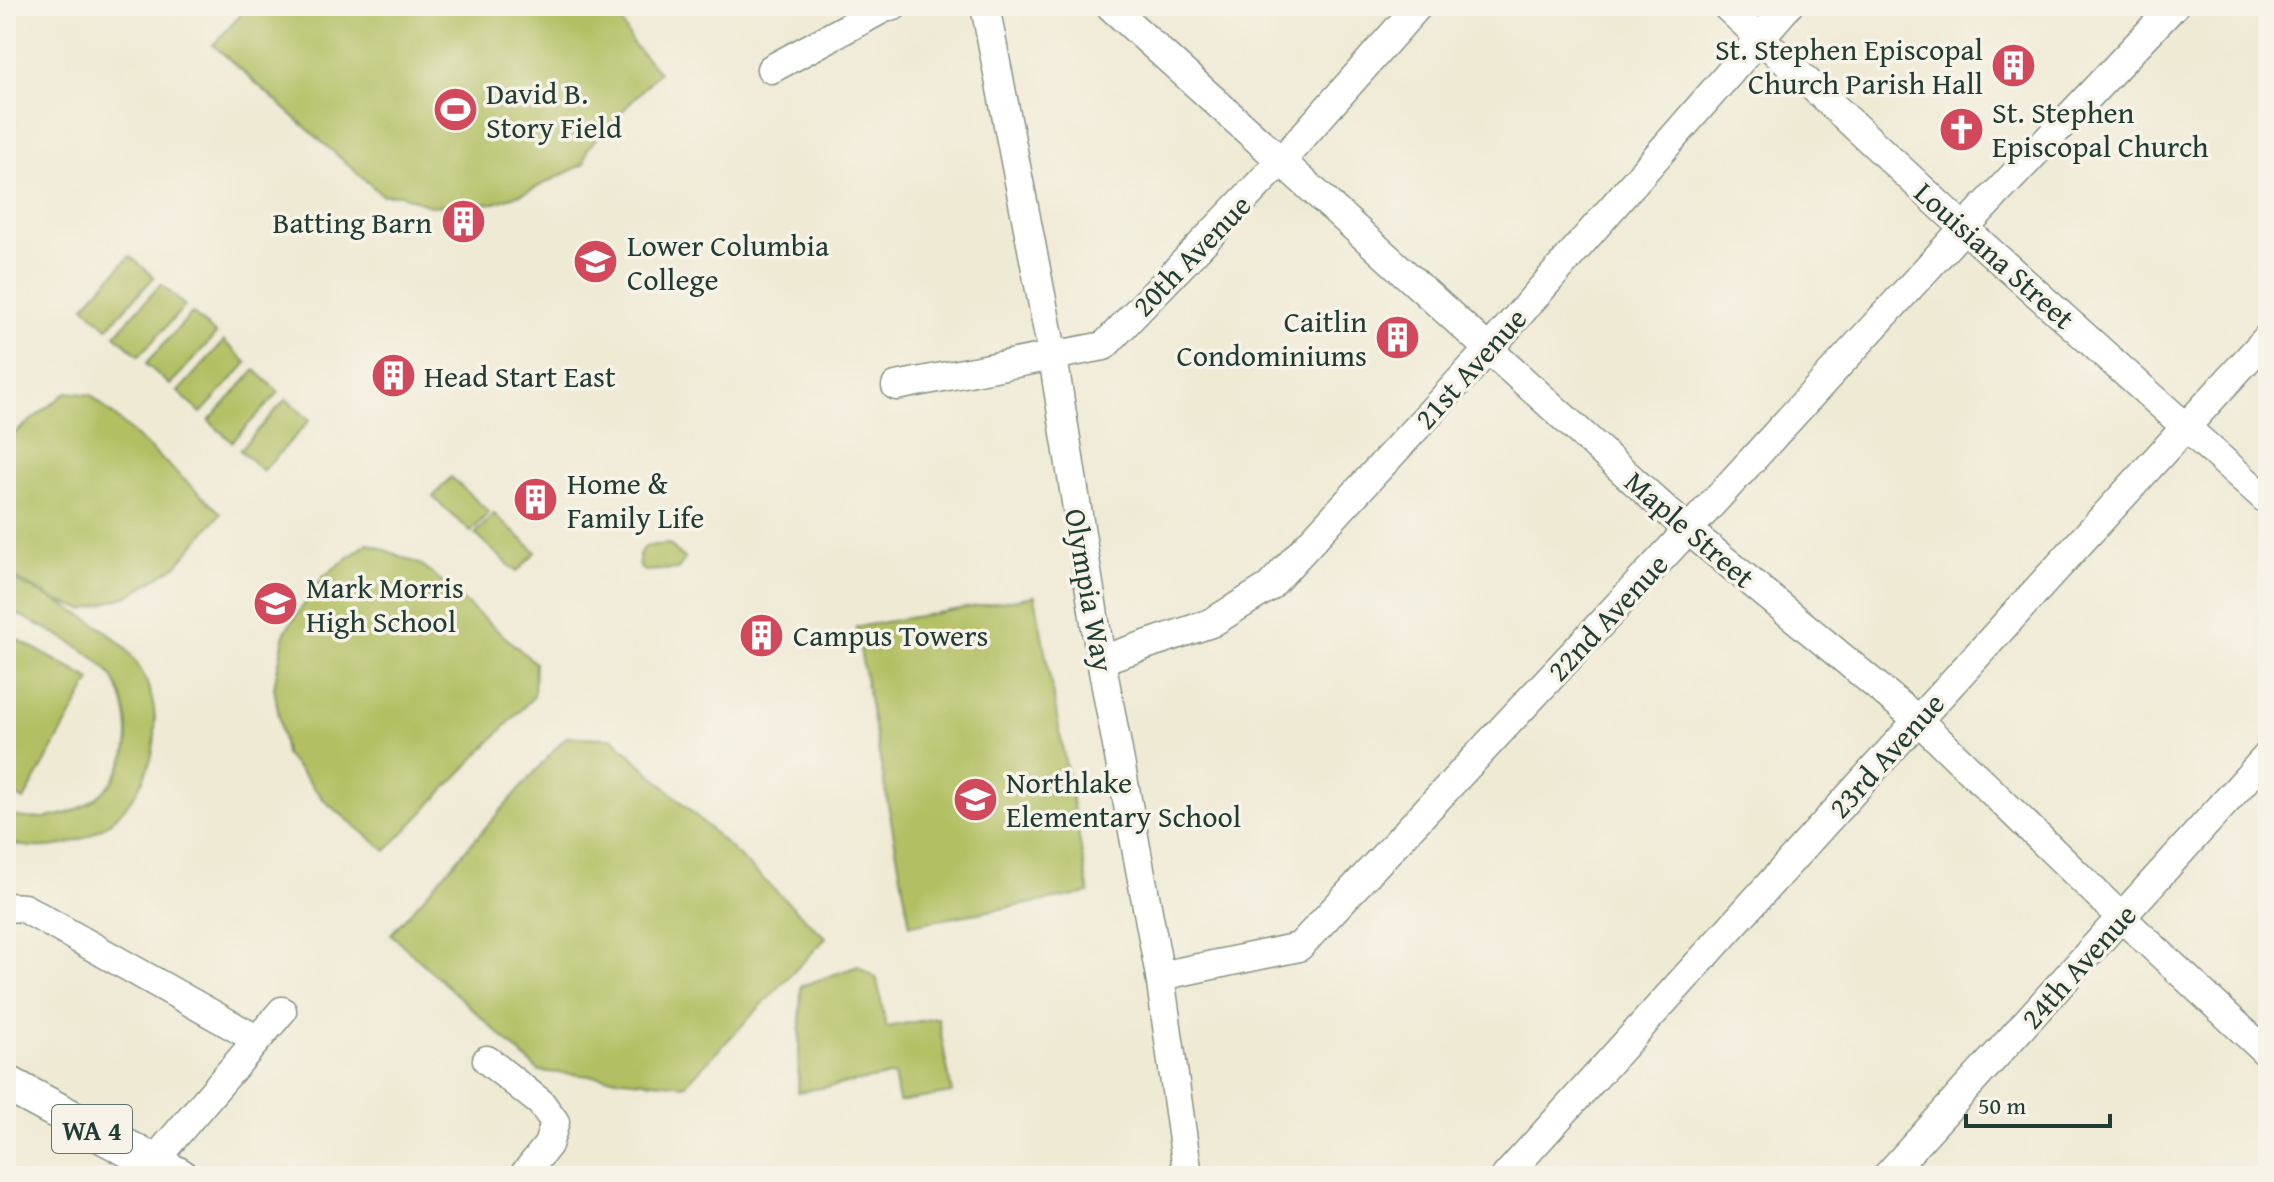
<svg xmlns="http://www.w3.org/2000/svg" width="2274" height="1182" font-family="'Gentium Book Plus',serif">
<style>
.green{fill:#b2c063;stroke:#687e4c;stroke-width:2}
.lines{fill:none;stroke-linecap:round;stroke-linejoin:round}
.minor-casing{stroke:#879484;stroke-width:31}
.major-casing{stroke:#879484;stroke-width:39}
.minor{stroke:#fff;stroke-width:28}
.major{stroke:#fff;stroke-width:36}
.labels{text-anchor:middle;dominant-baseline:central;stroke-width:7;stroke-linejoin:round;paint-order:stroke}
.shield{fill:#f7f3e8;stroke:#60746a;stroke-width:2}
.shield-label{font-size:28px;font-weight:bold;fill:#1f3d34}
.poi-label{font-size:30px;fill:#1f3d34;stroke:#f7f3e8;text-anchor:start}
.street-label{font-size:30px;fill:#1f3d34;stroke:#f7f3e8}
</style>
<rect width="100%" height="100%" fill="#f7f3e8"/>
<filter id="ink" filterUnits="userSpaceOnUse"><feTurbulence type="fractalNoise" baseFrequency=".0125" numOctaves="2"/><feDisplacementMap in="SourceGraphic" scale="16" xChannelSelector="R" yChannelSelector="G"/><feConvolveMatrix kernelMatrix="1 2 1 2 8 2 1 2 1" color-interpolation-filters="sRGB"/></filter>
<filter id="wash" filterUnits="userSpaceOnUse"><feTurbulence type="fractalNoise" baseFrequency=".006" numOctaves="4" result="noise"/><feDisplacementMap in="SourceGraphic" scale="32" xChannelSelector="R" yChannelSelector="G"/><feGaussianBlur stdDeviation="1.8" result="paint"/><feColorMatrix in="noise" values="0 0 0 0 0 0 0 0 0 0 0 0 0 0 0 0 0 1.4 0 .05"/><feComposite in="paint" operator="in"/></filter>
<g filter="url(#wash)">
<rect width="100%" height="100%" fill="#efead4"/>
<g class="green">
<polygon points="249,6 614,6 633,44 659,72 588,148 584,164 529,191 495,203 430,206 402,195 382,195 213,45"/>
<polygon points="130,256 154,277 107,328 84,306"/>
<polygon points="161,284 185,306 139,356 115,335"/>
<polygon points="192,313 216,334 170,385 146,364"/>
<polygon points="224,341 247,363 201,413 178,392"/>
<polygon points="255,370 279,392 232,442 209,421"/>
<polygon points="67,392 91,395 221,513 177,565 130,595 85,610 55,600 6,573 6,440"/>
<polygon points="286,399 310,420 263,471 240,450"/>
<polygon points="451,477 489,512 471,532 433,497"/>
<polygon points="494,514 536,552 517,572 475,534"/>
<polygon points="368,543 422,565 535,663 534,696 386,851 326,802 285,754 274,687 285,632 324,576"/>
<polygon points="669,544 685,559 678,569 645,571 640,568 639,554 646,546"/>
<path d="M6,576C43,596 104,620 130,654C199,743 116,875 6,842V814C71,833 141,786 126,714C123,698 117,681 106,669C81,642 38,626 6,608Z"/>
<polygon points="1035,596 1089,893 910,925 856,627"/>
<polygon points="6,633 91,680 24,800 6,789"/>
<polygon points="566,737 613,738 826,938 685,1085 539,1071 391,934"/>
<polygon points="858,966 877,979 886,1027 938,1018 952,1093 899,1102 894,1075 798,1092 801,986"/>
</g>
</g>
<g filter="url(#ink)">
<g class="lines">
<defs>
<g id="minor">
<polyline points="985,6 1053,357 1101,660 1160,976 1188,1176"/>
<polyline points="1110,6 1688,530 1918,720 2122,918 2268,1054"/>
<polyline points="1726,6 1964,228 2268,501"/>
<polyline points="771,69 884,8 894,6"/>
<polyline points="896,386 1104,346 1282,160 1418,6"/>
<polyline points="1101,660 1211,623 1269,587 1489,349 1788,6"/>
<polyline points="6,907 24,908 256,1039"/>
<polyline points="1160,976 1299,947 1688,530 1964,228 2174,6"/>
<polyline points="487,1060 541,1103 555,1122 548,1145 523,1176"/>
<polyline points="153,1162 282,1011"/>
<polyline points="1506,1176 1918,720 2268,337"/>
<polyline points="1887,1176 2268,755"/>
</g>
<polyline id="major" points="6,1083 179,1176"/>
</defs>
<use href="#minor" class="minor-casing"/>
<use href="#major" class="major-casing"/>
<use href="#minor" class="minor"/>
<use href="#major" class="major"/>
</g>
</g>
<defs>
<symbol id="building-disc" viewBox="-11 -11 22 22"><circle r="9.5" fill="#d1495b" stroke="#f7f3e8"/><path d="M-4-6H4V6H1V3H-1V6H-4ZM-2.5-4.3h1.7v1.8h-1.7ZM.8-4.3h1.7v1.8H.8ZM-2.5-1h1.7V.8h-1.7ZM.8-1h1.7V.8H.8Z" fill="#fff"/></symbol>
<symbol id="stadium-disc" viewBox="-11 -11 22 22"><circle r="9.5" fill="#d1495b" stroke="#f7f3e8"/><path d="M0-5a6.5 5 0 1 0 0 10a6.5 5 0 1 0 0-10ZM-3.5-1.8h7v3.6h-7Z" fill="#fff"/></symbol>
<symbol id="church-disc" viewBox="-11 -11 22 22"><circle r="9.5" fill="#d1495b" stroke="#f7f3e8"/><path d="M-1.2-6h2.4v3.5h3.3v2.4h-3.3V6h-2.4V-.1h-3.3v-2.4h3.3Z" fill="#fff"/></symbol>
<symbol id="university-disc" viewBox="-11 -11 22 22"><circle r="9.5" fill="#d1495b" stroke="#f7f3e8"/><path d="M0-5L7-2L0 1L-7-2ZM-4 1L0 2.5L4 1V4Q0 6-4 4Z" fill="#fff"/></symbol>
<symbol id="school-disc" viewBox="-11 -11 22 22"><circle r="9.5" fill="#d1495b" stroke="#f7f3e8"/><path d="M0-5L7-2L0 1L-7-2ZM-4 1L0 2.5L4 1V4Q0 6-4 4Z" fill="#fff"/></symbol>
</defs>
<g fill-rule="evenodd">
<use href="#building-disc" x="1988" y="40" width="51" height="51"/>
<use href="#stadium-disc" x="430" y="84" width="51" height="51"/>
<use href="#church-disc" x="1936" y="104" width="51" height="51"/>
<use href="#building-disc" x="438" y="196" width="51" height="51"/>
<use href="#university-disc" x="570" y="236" width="51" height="51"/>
<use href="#building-disc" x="1372" y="312" width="51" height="51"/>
<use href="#building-disc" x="368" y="350" width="51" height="51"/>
<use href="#building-disc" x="510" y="474" width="51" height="51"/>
<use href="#school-disc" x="250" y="578" width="51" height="51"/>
<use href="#building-disc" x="736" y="610" width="51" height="51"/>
<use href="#school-disc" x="950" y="774" width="51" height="51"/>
</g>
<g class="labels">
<rect class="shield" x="52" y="1105" width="80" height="48" rx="6"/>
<g class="shield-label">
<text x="92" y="1129">WA 4</text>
</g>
<g class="poi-label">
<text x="1983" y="49" text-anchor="end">St. Stephen Episcopal<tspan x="1983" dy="34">Church Parish Hall</tspan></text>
<text x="486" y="93">David B.<tspan x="486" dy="34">Story Field</tspan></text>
<text x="1992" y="112">St. Stephen<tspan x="1992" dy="34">Episcopal Church</tspan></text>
<text x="432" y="222" text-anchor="end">Batting Barn</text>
<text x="627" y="245">Lower Columbia<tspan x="627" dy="34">College</tspan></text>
<text x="1367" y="321" text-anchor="end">Caitlin<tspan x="1367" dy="34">Condominiums</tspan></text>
<text x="424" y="376">Head Start East</text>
<text x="567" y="483">Home &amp;<tspan x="567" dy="34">Family Life</tspan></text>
<text x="306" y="587">Mark Morris<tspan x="306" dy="34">High School</tspan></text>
<text x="793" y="635">Campus Towers</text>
<text x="1006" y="782">Northlake<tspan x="1006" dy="34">Elementary School</tspan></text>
</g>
<g class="street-label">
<text transform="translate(1191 255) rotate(-46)">20th Avenue</text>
<text transform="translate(1995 255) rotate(42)">Louisiana Street</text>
<text transform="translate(1470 368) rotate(-48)">21st Avenue</text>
<text transform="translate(1690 529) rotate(41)">Maple Street</text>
<text transform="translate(1090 590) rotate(80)">Olympia Way</text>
<text transform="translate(1607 617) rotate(-47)">22nd Avenue</text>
<text transform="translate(1886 755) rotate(-48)">23rd Avenue</text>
<text transform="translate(2078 966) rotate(-48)">24th Avenue</text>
</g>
</g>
<rect width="2274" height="1182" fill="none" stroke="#f7f3e8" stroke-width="32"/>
<path d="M1966 1114v12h144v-12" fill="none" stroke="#1f3d34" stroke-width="4"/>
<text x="1978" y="1114" font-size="24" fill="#1f3d34" stroke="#f7f3e8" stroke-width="6" paint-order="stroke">50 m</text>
</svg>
